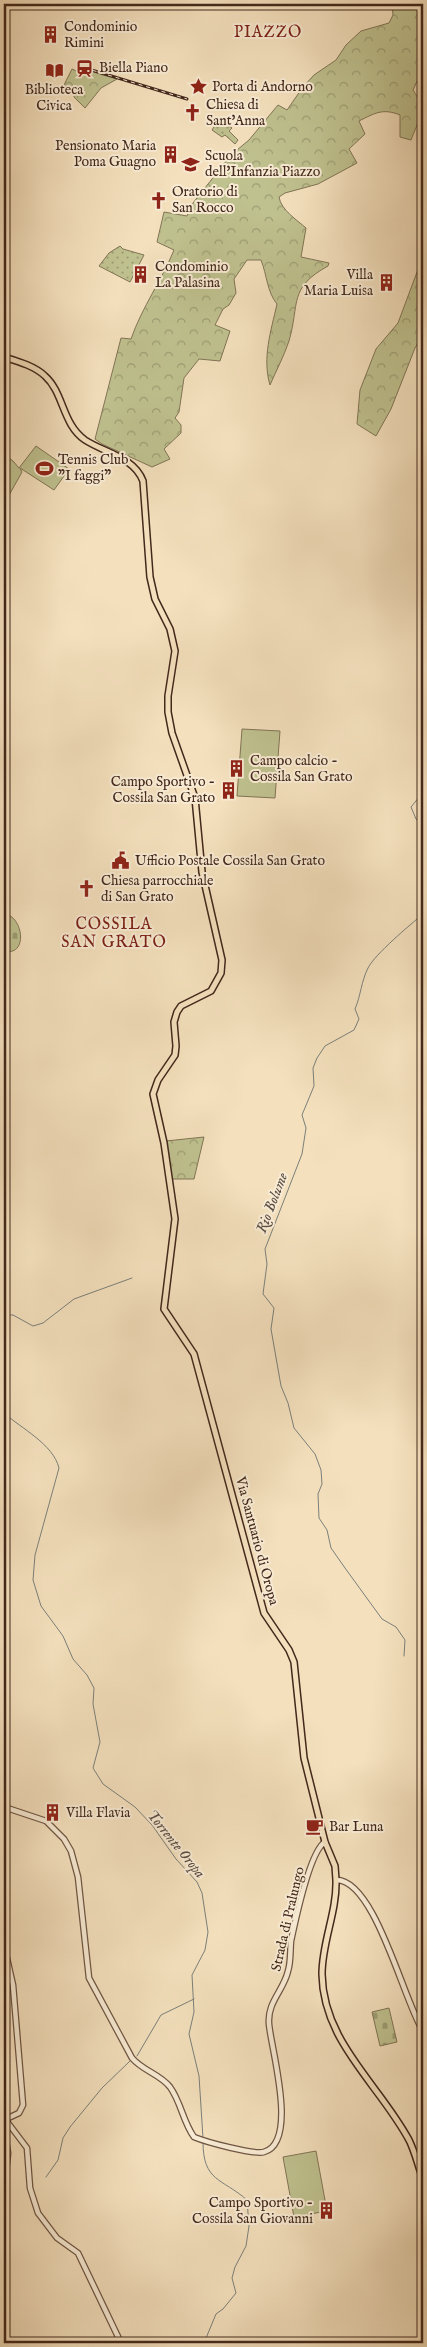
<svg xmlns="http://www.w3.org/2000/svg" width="427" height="2347" font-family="'IM FELL English',serif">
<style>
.grass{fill:url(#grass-dots);stroke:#817456}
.forest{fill:url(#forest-crowns);stroke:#817456}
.cemetery{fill:url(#cemetery-stones);stroke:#817456}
.pitch{fill:#bfc18f;stroke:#817456}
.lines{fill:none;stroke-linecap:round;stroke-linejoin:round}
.stream{stroke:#7a807b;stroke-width:1}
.minor-casing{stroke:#6f5644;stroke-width:7}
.major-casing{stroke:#43281c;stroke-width:8}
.minor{stroke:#f8ebd4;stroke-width:4.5}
.major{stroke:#f4e0bd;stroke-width:5}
.rail-casing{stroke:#43281c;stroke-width:3}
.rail{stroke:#f8ebd4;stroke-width:1;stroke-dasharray:4;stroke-linecap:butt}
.labels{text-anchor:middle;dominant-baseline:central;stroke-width:4;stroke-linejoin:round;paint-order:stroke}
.poi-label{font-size:14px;fill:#43281c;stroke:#f8ebd4;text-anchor:start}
.street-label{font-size:14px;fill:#43281c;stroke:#f8ebd4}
.water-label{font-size:15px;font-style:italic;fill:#5a4d44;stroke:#f8ebd4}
.quarter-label{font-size:16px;letter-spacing:1px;fill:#7a1f14;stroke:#f8ebd4}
</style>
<defs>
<pattern id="grass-dots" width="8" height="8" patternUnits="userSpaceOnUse" patternTransform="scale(1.25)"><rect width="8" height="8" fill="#bfc18f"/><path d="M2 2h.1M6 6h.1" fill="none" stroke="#9d9d74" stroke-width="1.8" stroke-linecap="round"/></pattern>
<pattern id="forest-crowns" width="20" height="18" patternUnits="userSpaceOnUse" patternTransform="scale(1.25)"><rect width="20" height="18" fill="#bfc18f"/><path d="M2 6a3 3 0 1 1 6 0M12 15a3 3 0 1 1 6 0" fill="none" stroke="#9d9d74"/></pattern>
<pattern id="cemetery-stones" width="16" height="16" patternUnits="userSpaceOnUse" patternTransform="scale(1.25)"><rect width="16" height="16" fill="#bfc18f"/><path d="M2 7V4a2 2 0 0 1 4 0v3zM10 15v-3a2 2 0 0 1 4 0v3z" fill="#9d9d74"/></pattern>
</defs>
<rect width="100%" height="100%" fill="#f4e0bd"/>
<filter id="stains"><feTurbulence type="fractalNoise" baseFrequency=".004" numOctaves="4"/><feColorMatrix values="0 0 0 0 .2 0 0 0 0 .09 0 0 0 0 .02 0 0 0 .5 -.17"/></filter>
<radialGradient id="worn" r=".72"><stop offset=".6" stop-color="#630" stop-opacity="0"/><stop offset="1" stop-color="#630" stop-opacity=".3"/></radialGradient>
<g class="grass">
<polygon points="219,119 232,128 229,131 238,140 235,144 225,135 222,137 212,130"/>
<polygon points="120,246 123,249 144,255 130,282 99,266 109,253"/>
</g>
<g class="forest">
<path d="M392,4H423V79L419,77L413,90C427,110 419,119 411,140L400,137V115C383,108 375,113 359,121L365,134L349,149L357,163L318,184L285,193L279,197C281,210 297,220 306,228L301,257L329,263L328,266C288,288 300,303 289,341C284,356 276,371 270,385C262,358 271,331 277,304C267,292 267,275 261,260H247L234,279L236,293L229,305L223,309L215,325L230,331L220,361L199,359L184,378L179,412L175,418L181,425V433L164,449L170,459L152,467L102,444L95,439L121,338L131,339C142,307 162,280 174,250L157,242L164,212L187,216L193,203L231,155L249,140L278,105L287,110L303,87L314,75L336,60L346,45L361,31L389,23L393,15Z"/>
<polygon points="72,69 83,74 87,70 117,79 101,88 85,108 74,97 75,91 64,85"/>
<polygon points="423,256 423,335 415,348 391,409 376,436 357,424 360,390 376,349 398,323"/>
<polygon points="204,1137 194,1179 172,1179 166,1141"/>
</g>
<g class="cemetery">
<path d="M4,914C23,915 29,957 4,951Z"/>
<polygon points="389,2008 397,2042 380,2046 372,2012"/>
</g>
<g class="pitch">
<polygon points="36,446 69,469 54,490 20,468 22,472 8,497 4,496 4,454 13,461 19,468"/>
<polygon points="242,729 280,731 275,798 237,796"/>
<polygon points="316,2151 327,2211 294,2217 283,2157"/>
</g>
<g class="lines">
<g class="stream">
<polyline points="423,794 420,796 411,807 416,819 423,827"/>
<polyline points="4,1315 13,1315 33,1326 43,1323 74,1299 132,1278"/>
<path d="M4,1413C22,1429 53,1444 59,1468L35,1555L33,1580L41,1606L63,1636L73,1659L87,1675L94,1688L93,1704L100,1742L93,1768L103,1784L135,1807L152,1825L176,1859L197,1882L202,1893L208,1932L205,1950L192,1975L194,2012L189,2034L199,2076L203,2138"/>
<path d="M404,1656L405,1640L396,1627L382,1619L345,1568L331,1548L327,1530L319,1518L318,1494L322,1484L321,1470L315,1454L294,1428L288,1403L281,1386L271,1329L274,1308L263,1294L267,1264L265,1249L302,1154L306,1128L302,1115L314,1086L313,1068L317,1058L325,1046L354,1030L359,1019L355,1009C361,995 361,982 368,968C375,954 410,925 423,914"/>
<polyline points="137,2056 161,2015 194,1999"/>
<path d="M203,2142C203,2182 222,2178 247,2200L249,2226L246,2246L235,2267L232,2278L236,2293L223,2309L216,2314L204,2343"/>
<polyline points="46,2177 58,2160 63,2138 70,2127 102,2088 130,2061"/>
</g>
<defs>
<g id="minor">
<path d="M4,1807L46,1821L64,1839L71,1851L78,1877L89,1978L132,2058C143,2071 160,2074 170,2087C181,2102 183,2122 194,2137C206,2142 254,2155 264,2152C299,2142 271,2049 269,2024C267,2002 284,1990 288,1971C291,1962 290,1951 291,1941C295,1922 310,1851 325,1842"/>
<path d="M336,1880C375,1879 404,2002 423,2031"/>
<polyline points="4,1945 13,1985 23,2105 19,2113 4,2120"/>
<polyline points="5,2119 27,2148 30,2188 38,2213 57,2238 78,2253 121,2343"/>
<polyline points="4,2128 8,2153 4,2190"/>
</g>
<path id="major" d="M4,357C17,361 35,366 45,376C64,393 62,424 85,440C105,453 134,457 143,481L150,577L155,599L170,629L175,651L168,696V712L172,733L195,798L202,872L222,960L221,973L211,991L181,1006L177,1012L174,1022L176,1046L175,1055L158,1080L153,1094L164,1143L175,1219L164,1309L194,1354L264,1613L289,1650L294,1662L304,1758L325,1842L335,1866L336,1880C337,1912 322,1942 322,1974C323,2042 379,2084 409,2140C415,2152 418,2166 423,2179"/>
</defs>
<use href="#minor" class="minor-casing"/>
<use href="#major" class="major-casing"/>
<use href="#minor" class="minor"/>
<use href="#major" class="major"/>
<defs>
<polyline id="rail" points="85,68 187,99"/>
</defs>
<use href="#rail" class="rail-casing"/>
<use href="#rail" class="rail"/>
</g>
<defs>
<symbol id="building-bare" viewBox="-9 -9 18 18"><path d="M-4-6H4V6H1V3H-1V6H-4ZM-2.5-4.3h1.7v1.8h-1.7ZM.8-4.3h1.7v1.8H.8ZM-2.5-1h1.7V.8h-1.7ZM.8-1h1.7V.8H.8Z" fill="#8f2418" stroke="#f8ebd4" stroke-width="2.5" paint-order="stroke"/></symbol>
<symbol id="station-bare" viewBox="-9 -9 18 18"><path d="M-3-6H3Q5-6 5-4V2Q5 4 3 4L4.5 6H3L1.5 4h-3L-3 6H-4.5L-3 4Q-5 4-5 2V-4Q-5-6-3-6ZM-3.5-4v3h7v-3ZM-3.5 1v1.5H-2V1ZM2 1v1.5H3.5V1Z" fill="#8f2418" stroke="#f8ebd4" stroke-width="2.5" paint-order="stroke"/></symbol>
<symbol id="library-bare" viewBox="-9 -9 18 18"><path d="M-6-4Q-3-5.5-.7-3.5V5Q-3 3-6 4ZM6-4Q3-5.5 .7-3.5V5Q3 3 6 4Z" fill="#8f2418" stroke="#f8ebd4" stroke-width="2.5" paint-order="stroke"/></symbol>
<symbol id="sight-bare" viewBox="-9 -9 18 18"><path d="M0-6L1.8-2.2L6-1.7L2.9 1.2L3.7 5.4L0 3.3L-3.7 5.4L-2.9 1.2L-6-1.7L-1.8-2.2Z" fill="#8f2418" stroke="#f8ebd4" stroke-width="2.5" paint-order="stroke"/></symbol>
<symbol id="church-bare" viewBox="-9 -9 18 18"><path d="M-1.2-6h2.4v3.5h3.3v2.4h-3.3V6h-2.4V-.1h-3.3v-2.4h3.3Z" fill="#8f2418" stroke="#f8ebd4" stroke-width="2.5" paint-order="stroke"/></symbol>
<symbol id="school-bare" viewBox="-9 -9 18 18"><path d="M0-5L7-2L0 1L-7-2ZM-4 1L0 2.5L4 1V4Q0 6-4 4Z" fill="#8f2418" stroke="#f8ebd4" stroke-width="2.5" paint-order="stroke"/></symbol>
<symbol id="stadium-bare" viewBox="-9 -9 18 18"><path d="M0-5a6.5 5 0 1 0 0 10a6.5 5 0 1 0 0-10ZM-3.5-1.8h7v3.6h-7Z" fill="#8f2418" stroke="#f8ebd4" stroke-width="2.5" paint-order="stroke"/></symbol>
<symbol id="civic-bare" viewBox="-9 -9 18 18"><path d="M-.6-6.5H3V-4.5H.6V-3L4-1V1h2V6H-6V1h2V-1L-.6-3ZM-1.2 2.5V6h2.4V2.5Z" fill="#8f2418" stroke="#f8ebd4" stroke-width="2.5" paint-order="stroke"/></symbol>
<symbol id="cafe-bare" viewBox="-9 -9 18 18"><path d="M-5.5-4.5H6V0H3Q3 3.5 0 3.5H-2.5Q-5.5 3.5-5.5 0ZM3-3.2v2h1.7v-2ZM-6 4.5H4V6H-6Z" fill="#8f2418" stroke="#f8ebd4" stroke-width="2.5" paint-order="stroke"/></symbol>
</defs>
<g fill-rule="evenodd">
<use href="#building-bare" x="38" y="22" width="25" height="25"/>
<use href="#station-bare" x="72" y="56" width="25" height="25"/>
<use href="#library-bare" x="42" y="58" width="25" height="25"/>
<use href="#sight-bare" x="186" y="74" width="25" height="25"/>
<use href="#church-bare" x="180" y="100" width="25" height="25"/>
<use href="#building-bare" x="158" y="142" width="25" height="25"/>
<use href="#school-bare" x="178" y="152" width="25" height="25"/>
<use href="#church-bare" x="146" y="188" width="25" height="25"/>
<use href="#building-bare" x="128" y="262" width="25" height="25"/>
<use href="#building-bare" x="374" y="270" width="25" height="25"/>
<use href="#stadium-bare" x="32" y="456" width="25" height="25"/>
<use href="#building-bare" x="224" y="756" width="25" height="25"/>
<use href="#building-bare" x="216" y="778" width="25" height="25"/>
<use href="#civic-bare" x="108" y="848" width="25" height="25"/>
<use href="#church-bare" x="74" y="876" width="25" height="25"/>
<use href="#building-bare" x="40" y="1800" width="25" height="25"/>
<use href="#cafe-bare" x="302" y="1814" width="25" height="25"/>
<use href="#building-bare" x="314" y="2198" width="25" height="25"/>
</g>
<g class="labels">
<g class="poi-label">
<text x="64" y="27">Condominio<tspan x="64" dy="16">Rimini</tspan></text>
<text x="99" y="68">Biella Piano</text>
<text x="212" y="87">Porta di Andorno</text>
<text x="54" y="90" text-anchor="middle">Biblioteca<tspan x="54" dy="16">Civica</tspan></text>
<text x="206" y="105">Chiesa di<tspan x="206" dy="16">Sant'Anna</tspan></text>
<text x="156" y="146" text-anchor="end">Pensionato Maria<tspan x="156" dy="16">Poma Guagno</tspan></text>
<text x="205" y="156">Scuola<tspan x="205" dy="16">dell'Infanzia Piazzo</tspan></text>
<text x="172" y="192">Oratorio di<tspan x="172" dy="16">San Rocco</tspan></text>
<text x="155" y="267">Condominio<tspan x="155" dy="16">La Palasina</tspan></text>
<text x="373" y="275" text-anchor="end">Villa<tspan x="373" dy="16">Maria Luisa</tspan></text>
<text x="58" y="460">Tennis Club<tspan x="58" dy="16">"I faggi"</tspan></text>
<text x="250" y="761">Campo calcio -<tspan x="250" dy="16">Cossila San Grato</tspan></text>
<text x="215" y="782" text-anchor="end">Campo Sportivo -<tspan x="215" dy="16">Cossila San Grato</tspan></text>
<text x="135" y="861">Ufficio Postale Cossila San Grato</text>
<text x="101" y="881">Chiesa parrocchiale<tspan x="101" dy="16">di San Grato</tspan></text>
<text x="66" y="1813">Villa Flavia</text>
<text x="329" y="1827">Bar Luna</text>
<text x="313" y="2203" text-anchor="end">Campo Sportivo -<tspan x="313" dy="16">Cossila San Giovanni</tspan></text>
</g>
<g class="street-label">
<text transform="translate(257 1541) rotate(75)">Via Santuario di Oropa</text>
<text transform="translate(288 1919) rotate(-77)">Strada di Pralungo</text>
</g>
<g class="water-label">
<text transform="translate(272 1203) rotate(-69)">Rio Bolume</text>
<text transform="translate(176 1844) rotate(51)">Torrente Oropa</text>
</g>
<g class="quarter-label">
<text x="268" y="33">PIAZZO</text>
<text x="114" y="925">COSSILA<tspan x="114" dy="18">SAN GRATO</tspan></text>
</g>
</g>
<rect width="427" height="2347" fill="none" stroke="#f4e0bd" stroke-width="20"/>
<rect x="5" y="5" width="417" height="2337" fill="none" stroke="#43281c" stroke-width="2.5"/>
<rect x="10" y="10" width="407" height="2327" fill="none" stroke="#43281c"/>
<rect width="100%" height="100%" filter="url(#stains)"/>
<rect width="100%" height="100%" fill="url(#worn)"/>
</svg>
